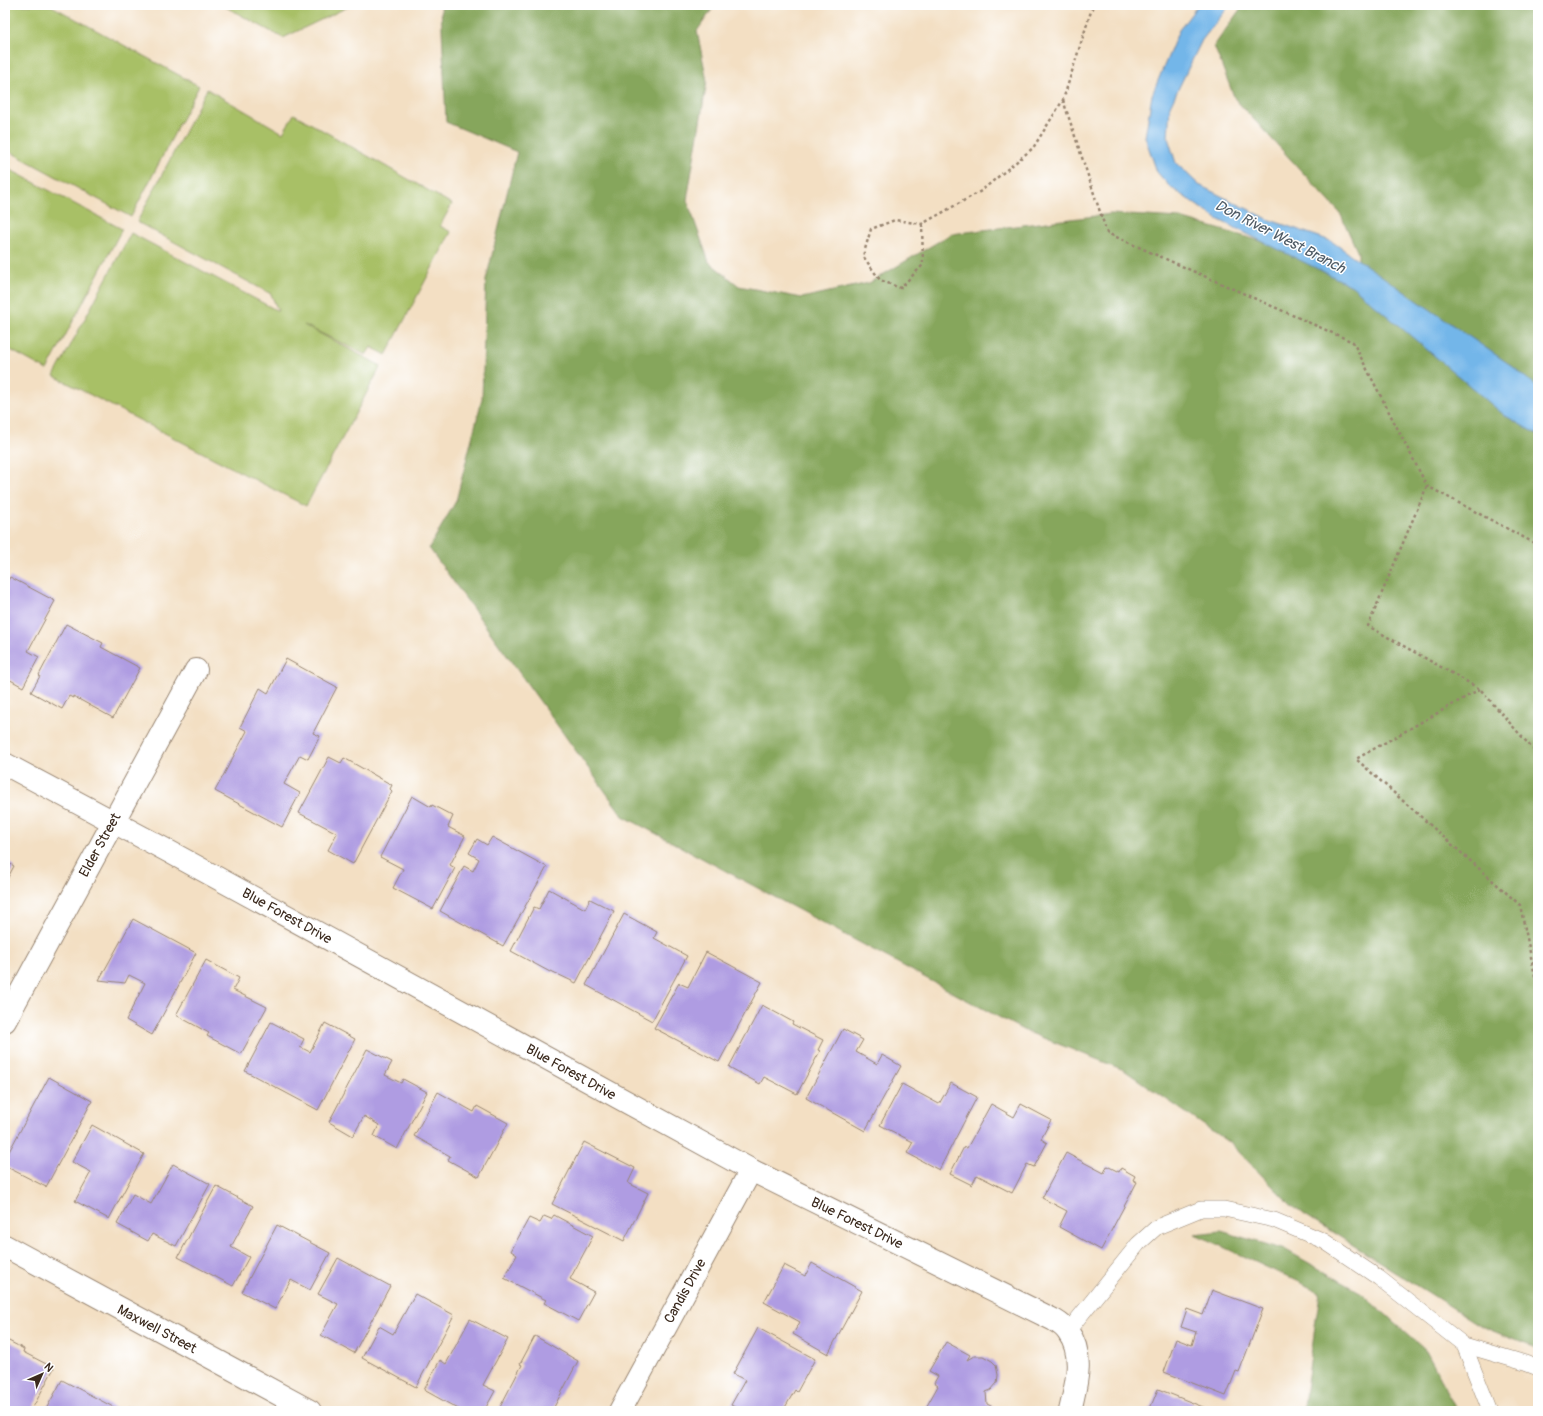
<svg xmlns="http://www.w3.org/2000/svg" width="1543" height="1416" font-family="Pangolin,sans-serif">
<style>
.green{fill:#a8c066;stroke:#727542}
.forest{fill:#86a65b;stroke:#60683c}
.water{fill:#73b6e9;stroke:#577084}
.building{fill:#af9ce2}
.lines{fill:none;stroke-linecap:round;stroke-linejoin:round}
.lane-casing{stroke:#978470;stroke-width:16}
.street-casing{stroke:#978470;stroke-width:24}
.path{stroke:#978470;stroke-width:2.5;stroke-dasharray:3 3;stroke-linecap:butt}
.lane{stroke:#fff;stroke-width:15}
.street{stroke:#fff;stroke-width:22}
.labels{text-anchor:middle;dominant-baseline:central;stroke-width:3;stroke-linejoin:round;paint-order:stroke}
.street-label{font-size:14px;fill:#3b2a1e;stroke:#fff}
.water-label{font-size:15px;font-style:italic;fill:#4f5b65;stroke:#fff}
</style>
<rect width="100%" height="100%" fill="#fff"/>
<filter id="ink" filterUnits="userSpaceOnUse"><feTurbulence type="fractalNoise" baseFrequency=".025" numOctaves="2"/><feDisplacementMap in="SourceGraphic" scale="8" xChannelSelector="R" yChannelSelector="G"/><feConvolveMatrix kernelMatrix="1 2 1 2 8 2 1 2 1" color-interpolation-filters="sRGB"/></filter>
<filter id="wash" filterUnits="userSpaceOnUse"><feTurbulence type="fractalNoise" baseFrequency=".012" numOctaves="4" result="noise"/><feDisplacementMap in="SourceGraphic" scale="16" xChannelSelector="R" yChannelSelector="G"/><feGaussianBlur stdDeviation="0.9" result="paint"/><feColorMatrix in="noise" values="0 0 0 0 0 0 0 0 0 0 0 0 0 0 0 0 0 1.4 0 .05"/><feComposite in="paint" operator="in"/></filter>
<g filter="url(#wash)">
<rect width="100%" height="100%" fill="#f3dfc3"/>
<g class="green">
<polygon points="5,5 50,5 199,86 131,217 5,149"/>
<polygon points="222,5 352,5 283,38"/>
<polygon points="207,89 283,133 294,114 452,204 440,226 451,232 386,355 371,347 366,355 304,325 381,366 306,506 54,376 131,233 278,311 271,294 137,222"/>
<polygon points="5,167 122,229 47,370 5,347"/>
</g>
<g class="forest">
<polygon points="441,5 715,5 697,31 707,81 687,200 709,262 739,286 802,298 869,283 951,234 1111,214 1180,218 1358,269 1358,253 1340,213 1235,99 1214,46 1243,5 1538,5 1538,1349 1483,1327 1294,1208 1231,1144 1124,1070 1023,1030 623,816 429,548 456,501 482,399 486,280 517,152 446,122"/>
<polygon points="1221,1231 1286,1250 1362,1293 1426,1351 1458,1411 1303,1411 1320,1292 1195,1234"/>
</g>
<polygon class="water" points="1198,5 1230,5 1202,40 1170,106 1168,138 1176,163 1199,185 1270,220 1331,241 1512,366 1538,388 1538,435 1504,415 1352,286 1217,219 1170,187 1157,172 1145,137 1152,95 1179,30"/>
<g id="blocks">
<g class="building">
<polygon points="10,577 55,601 28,651 39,657 23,687 5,677 5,586"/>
<polygon points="66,624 103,643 101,647 140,668 113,718 73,696 73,698 69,696 62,709 31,692 40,676 39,675"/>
<polygon points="286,659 337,687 313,733 320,736 308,759 300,755 284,784 300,793 282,827 215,791 247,731 240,727 260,688 268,693"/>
<polygon points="329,757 341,763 344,758 392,785 390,789 392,791 353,864 328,850 337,833 299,813"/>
<polygon points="412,796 431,807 432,805 453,816 448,827 465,836 450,865 455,868 433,909 393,888 403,869 380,857"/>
<polygon points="492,837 547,867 503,946 440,911 464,866 473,871 479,859 469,853 477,839 487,845"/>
<polygon points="5,861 14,866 5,883"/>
<polygon points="549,889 585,909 590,899 614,911 576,983 551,971 550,972 511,951 534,907 539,909"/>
<polygon points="624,914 657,932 654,938 687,956 652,1021 586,985"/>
<polygon points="133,919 196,953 152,1035 126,1020 145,983 129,975 125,983 99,980"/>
<polygon points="706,952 762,982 719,1062 654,1028 679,983 688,987"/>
<polygon points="206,960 239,978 233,990 267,1007 241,1054 207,1036 209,1033 176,1015"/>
<polygon points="762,1005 793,1022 792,1024 823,1040 818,1050 820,1051 797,1094 764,1077 760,1084 729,1067"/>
<polygon points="271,1022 304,1039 300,1047 310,1052 325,1023 355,1039 318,1110 245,1071"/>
<polygon points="843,1029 863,1040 856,1052 877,1064 882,1055 901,1066 865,1131 806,1098"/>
<polygon points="367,1049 392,1062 385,1075 401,1083 403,1079 427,1092 397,1149 374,1136 379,1125 364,1116 353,1136 329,1122"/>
<polygon points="49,1077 92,1101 46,1187 5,1166 5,1159"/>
<polygon points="951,1083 977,1097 939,1170 907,1153 913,1142 880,1125 902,1084 939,1104"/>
<polygon points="438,1092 474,1112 477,1106 508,1123 479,1177 448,1160 450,1156 414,1136"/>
<polygon points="991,1104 1014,1117 1021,1104 1051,1120 1041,1139 1047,1143 1034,1167 1027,1164 1012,1193 977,1175 972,1185 950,1174 964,1147 967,1148"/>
<polygon points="92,1125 144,1154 109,1219 75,1201 91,1172 72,1162"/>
<polygon points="584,1142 635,1168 628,1183 648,1193 624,1241 552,1204"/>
<polygon points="1066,1153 1104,1173 1107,1166 1119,1172 1121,1168 1135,1176 1133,1180 1137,1182 1101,1250 1059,1227 1067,1211 1042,1198"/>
<polygon points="173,1164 210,1184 176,1246 152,1234 148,1241 117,1224 133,1194 151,1204"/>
<polygon points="216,1186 253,1206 231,1247 249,1257 233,1286 178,1257"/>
<polygon points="554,1215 593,1236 570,1279 594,1292 578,1321 544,1303 546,1300 504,1278 517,1255 511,1251 529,1218 540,1223 544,1216 551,1219"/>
<polygon points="277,1225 330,1253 310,1290 291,1280 275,1309 242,1292"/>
<polygon points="338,1258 390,1286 354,1353 321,1335 338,1304 318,1294"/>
<polygon points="812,1263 862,1291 828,1354 793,1334 800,1322 764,1302 784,1265 805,1276"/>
<polygon points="1212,1290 1263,1309 1239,1372 1236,1371 1226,1396 1164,1372 1176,1339 1192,1345 1196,1332 1181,1327 1187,1309 1203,1315"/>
<polygon points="415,1294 454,1315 416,1387 362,1358 379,1326 393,1334"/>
<polygon points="470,1319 508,1339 483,1385 495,1391 484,1411 462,1411 424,1390 440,1360 446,1364"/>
<polygon points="758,1328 815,1359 797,1392 795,1390 783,1411 742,1411 731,1405 745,1380 733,1374"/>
<polygon points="535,1336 578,1361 552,1411 498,1411 522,1365 520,1364"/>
<polygon points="5,1339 24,1349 23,1352 54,1368 31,1411 5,1411"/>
<polygon points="946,1342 970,1355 967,1360 974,1356 983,1356 992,1361 996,1365 998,1375 997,1383 991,1390 986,1392 987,1404 993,1407 991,1411 924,1411 938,1386 934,1383 938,1376 929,1371"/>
<polygon points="62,1380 117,1409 116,1411 45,1411"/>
<polygon points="1158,1389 1213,1411 1149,1411"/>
<polygon points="129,1406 139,1411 127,1411"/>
</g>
</g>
</g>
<g filter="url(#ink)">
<use href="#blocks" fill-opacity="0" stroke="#978470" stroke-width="1"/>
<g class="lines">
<defs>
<g id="lane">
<polyline points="1068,1331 1138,1244 1157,1227 1201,1209 1224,1209 1274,1220 1324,1241 1379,1278 1464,1345 1525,1363 1538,1368"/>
<polyline points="1464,1345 1490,1411"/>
</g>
<g id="street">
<path d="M5,764L168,851L751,1170L1054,1320C1059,1323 1065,1327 1068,1332C1085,1355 1076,1385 1070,1411"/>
<polyline points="5,1021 196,670"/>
<polyline points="5,1246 310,1411"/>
<polyline points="620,1411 751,1170"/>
</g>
</defs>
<use href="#lane" class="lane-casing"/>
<use href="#street" class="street-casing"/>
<g class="path">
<polyline points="1063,100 1107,233 1353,342 1427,486 1538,545"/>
<polyline points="922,224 923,265 900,288 880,280 863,256 871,229 895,220 922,224 981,191 1033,148 1063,100 1093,5"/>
<polyline points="1427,486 1368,626 1480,689 1538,755"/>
<polyline points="1480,689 1356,759 1520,905 1538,990"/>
</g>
<use href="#lane" class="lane"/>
<use href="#street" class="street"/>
</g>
</g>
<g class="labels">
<g class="street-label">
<text transform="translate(100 845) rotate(-61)">Elder Street</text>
<text transform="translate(287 916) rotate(29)">Blue Forest Drive</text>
<text transform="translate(571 1072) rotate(29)">Blue Forest Drive</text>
<text transform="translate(857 1223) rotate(26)">Blue Forest Drive</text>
<text transform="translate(685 1291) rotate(-61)">Candis Drive</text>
<text transform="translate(157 1329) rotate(28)">Maxwell Street</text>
</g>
<g class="water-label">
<text transform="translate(1280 237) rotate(27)">Don River West Branch</text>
</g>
</g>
<rect width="1543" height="1416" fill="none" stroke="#fff" stroke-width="20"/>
<g transform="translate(42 1374) rotate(45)" stroke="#ffffff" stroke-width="3" paint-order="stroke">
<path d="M0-3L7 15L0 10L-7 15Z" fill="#3b2a1e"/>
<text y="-6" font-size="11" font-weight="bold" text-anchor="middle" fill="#3b2a1e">N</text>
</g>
</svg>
